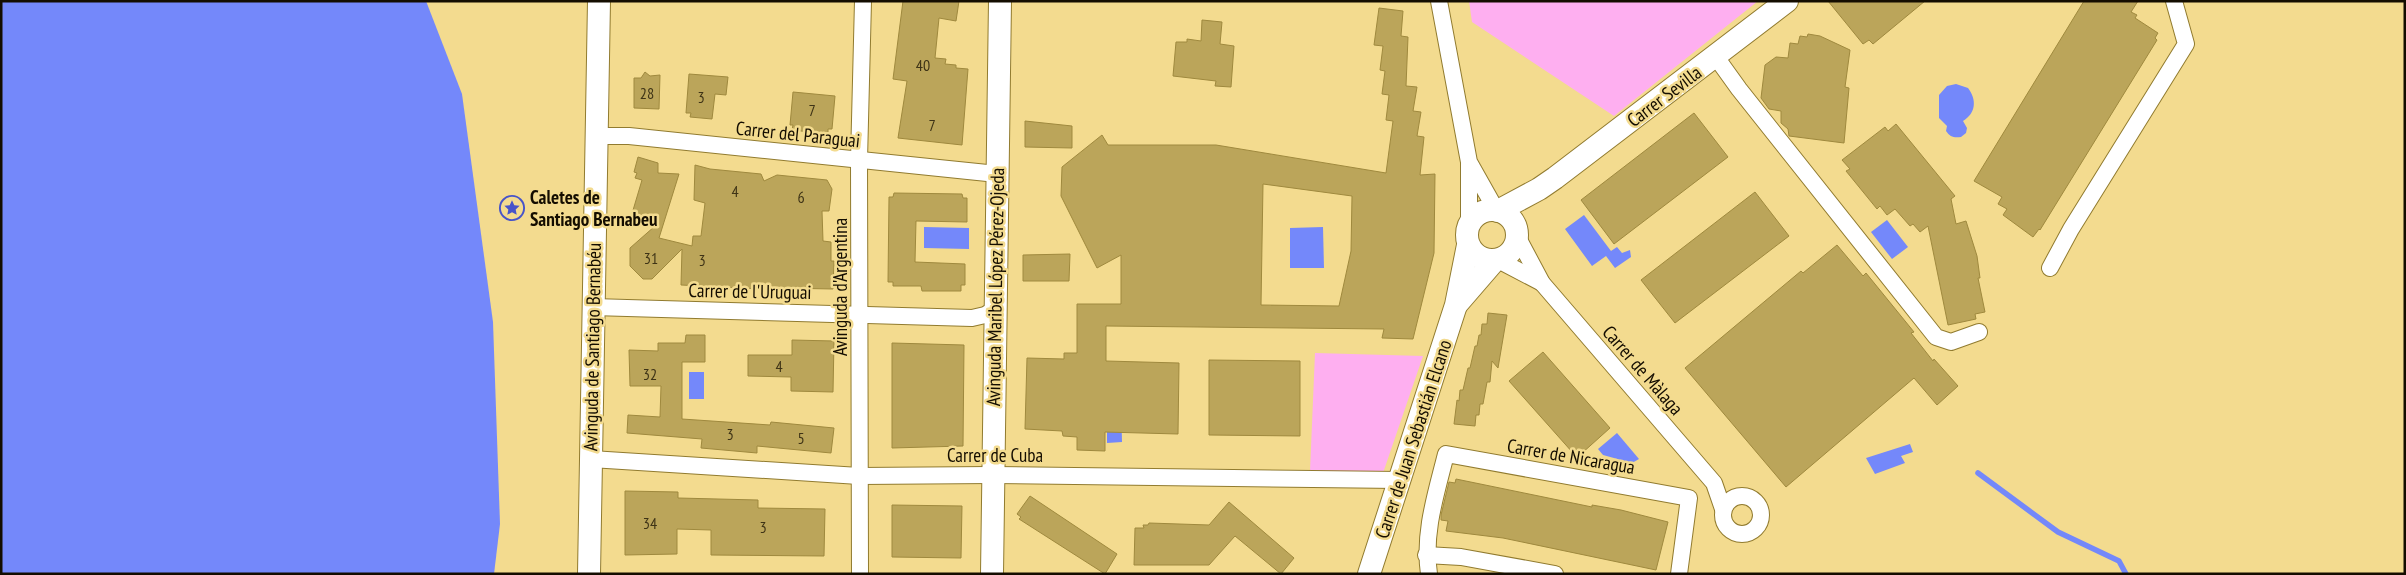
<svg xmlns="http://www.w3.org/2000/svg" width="2406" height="575" font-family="'PT Sans Narrow',sans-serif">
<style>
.green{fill:#feaff0}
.water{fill:#7488fa}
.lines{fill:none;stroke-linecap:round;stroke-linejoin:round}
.stream{stroke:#7488fa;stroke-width:5.5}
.building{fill:#bba55a;stroke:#9f893e;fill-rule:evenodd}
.street-casing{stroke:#917b2f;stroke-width:18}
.secondary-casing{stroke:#917b2f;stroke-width:24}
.street{stroke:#fff;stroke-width:16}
.secondary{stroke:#fff;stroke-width:22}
.labels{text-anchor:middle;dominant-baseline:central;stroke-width:5;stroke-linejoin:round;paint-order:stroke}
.number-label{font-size:16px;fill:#3e3316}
.street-label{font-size:19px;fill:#140d00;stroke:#f3db8f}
.poi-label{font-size:19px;font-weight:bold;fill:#140d00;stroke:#f3db8f;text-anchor:start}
</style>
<rect width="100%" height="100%" fill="#f3db8f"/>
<g class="green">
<polygon points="1469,1 1758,1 1614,116 1472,22"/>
<polygon points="1315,353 1423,356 1383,473 1310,471"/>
</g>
<g class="water">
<polygon points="1,1 426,1 462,94 493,322 500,524 494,574 1,574"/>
<path d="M1956,84L1968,88C1977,100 1976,113 1963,121L1967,128L1966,133L1961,137C1954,138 1950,137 1946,131L1947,126L1939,118V95L1947,86Z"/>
<polygon points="1584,215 1611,251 1617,247 1622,253 1630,250 1631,257 1615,268 1606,256 1592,266 1565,229"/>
<polygon points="1887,220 1908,247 1892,259 1871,232"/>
<polygon points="924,227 969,228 969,249 924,248"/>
<polygon points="1323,227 1324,268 1290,268 1290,228"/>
<rect x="689" y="372" width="15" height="27"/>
<polygon points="1121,403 1122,442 1107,443 1107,404"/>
<polygon points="1617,433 1639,459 1632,463 1603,455 1598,449"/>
<polygon points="1910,444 1913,452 1901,456 1905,463 1875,474 1866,458"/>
</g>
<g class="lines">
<polyline class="stream" points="1978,473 2058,532 2119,561 2126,574"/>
</g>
<g class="building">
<polygon points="903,1 959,1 956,21 939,18 935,58 946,59 945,64 956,65 956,68 968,69 962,145 898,138 907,81 893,79"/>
<polygon points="1828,1 1925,1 1873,44 1869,40 1863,44"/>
<polygon points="2084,1 2138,1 2131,12 2137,15 2135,18 2158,33 2155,38 2157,40 2040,230 2039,229 2033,237 2003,215 2007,209 1998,204 2002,197 1974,181"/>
<path d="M1379,8L1403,11L1401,36L1408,37L1406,86L1417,87L1413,111L1421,112L1417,136L1424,137L1420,175L1435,174L1434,253L1413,339L1382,338L1384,329L1106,326V361L1179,363L1178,434L1105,432V451L1077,450V437L1063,436L1062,431L1025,429L1027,358L1064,359V353H1077V304H1121V255L1097,268L1061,196L1062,167L1102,135L1108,145H1216L1386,173L1393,121L1386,120L1389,95L1382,94L1385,71L1380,70L1383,46L1374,45ZM1263,184L1352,196L1351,251L1339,306L1261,305Z"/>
<polygon points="1202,20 1222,22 1220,44 1234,46 1231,87 1215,86 1216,81 1173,76 1176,42 1187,42 1187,39 1201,41"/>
<polygon points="1808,34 1820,36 1850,50 1845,87 1849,88 1844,143 1789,136 1788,129 1781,123 1781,111 1769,109 1761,98 1765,65 1776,57 1788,58 1790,43 1798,44 1800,36 1807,37"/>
<polygon points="645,72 650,76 660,75 659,109 634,108 634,78 641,78"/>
<polygon points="689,74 728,77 726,95 715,94 712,119 690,117 691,113 686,113"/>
<polygon points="793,92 835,96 832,129 828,129 828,134 792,130 793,125 790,125"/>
<polygon points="1694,113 1728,157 1614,244 1581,200"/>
<polygon points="1025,121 1072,126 1072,148 1025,147"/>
<polygon points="1896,124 1955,196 1951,199 1956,224 1966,221 1977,256 1980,278 1978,278 1985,312 1975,314 1976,319 1948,325 1928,226 1920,232 1913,224 1910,226 1895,209 1887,215 1880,206 1877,209 1846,171 1850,169 1842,160 1885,127 1888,131"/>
<polygon points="638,157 658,163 658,173 679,174 659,238 692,246 693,236 701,236 705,203 694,200 695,165 710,169 761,174 764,181 777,175 827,180 832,189 829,211 822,211 823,241 831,242 831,261 834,261 833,289 781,288 781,290 681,285 682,249 652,279 643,279 630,266 630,248 655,226 631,217 642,180 635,178 637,173 634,172"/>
<polygon points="1755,192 1789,236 1675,323 1641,280"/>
<polygon points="894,193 962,194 963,198 967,198 967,222 916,221 915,262 965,264 965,285 961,285 961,291 922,291 921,286 893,286 893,282 888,282 889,197 893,197"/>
<polygon points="1837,245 1863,276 1866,273 1914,332 1911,333 1933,361 1934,359 1958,386 1937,405 1914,378 1786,487 1685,368 1801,271 1803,273"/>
<polygon points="1070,254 1069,281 1023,281 1023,255"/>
<polygon points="1488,313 1507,315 1498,368 1492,361 1490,382 1487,382 1483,404 1480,404 1479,415 1476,415 1475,426 1454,424 1457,400 1459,401 1460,390 1463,390 1468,368 1470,368 1475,346 1477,346 1479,335 1481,335 1482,324 1487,324"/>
<polygon points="686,335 705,335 705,362 682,362 682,419 770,425 771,422 834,428 831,453 757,446 757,453 701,448 702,439 627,433 628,415 660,417 661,386 630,386 629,350 658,351 658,343 685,343"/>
<polygon points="792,340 834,341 833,392 791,391 791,377 748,376 748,355 792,355"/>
<polygon points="892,343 964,345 963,446 892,448"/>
<polygon points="1543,352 1610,428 1581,454 1577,449 1573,453 1509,381"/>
<polygon points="1209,360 1300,361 1300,436 1209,435"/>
<polygon points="1456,479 1592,507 1592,505 1621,510 1668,522 1656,570 1503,538 1446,531 1448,521 1441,520 1441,515 1449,482 1455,483"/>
<polygon points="625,491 678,492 678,498 758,500 758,508 825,509 824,556 711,555 711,530 677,529 677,554 625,555"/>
<polygon points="1030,496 1117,554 1105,574 1019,519 1021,517 1017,514"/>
<polygon points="1229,502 1294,558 1281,574 1235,536 1209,565 1134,565 1135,528 1144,528 1143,525 1148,525 1149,523 1209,525"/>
<polygon points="892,505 962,506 961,558 892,557"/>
</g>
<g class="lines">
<defs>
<g id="street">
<polyline points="1439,1 1469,162 1496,210"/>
<polyline points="1716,57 1739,89 1936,337 1951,342 1979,332"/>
<polyline points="596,136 629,136 997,174"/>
<polyline points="1469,224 1469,164"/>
<polyline points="1517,236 1542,283 1714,483 1723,509"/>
<polyline points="1498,260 1542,283"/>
<polyline points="2050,268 2071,229 2186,44 2174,1"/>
<polyline points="593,307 972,318 985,315 995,309"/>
<polyline points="591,459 859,476 992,475 1399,480"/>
<circle cx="1742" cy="515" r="19"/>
<polyline points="1426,555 1461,557 1555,574"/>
<polyline points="860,574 859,160 863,1"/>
<path d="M1429,574C1423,533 1436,494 1446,454L1689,498L1679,574"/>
</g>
<g id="secondary">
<circle cx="1492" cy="235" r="25"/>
<polyline points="1498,211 1539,189 1555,178 1787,1"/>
<polyline points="1457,304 1495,260"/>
<polyline points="589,574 599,1"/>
<polyline points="992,574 1000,1"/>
<polyline points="1369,574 1456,305 1468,245"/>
</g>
</defs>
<use href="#street" class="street-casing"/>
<use href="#secondary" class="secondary-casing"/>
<use href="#street" class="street"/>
<use href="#secondary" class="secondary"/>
</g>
<defs>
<symbol id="sight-ring" viewBox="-11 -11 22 22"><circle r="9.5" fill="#f3db8f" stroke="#4754c9" stroke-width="1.5"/><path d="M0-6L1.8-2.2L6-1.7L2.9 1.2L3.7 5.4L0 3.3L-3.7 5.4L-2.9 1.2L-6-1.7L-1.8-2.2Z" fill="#4754c9"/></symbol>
</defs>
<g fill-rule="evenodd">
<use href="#sight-ring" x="498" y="194" width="28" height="28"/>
</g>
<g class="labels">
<g class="number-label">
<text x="923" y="65">40</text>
<text x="647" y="93">28</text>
<text x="701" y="97">3</text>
<text x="812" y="110">7</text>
<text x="932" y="125">7</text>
<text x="735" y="191">4</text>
<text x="801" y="197">6</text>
<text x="651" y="258">31</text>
<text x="702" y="260">3</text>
<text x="779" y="366">4</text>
<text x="650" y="374">32</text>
<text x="730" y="434">3</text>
<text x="801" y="438">5</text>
<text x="650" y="523">34</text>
<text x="763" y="527">3</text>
</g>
<g class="street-label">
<text transform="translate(1664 96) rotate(-37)">Carrer Sevilla</text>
<text transform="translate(798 134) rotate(6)">Carrer del Paraguai</text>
<text transform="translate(840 287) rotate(-90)">Avinguda d'Argentina</text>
<text transform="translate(995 287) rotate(-89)">Avinguda Maribel López Pérez-Ojeda</text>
<text transform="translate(750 291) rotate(1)">Carrer de l'Uruguai</text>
<text transform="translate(592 347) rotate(-89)">Avinguda de Santiago Bernabéu</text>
<text transform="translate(1643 370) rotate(49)">Carrer de Màlaga</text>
<text transform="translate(1413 439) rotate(-72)">Carrer de Juan Sebastián Elcano</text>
<text x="995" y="455">Carrer de Cuba</text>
<text transform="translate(1571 456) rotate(10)">Carrer de Nicaragua</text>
</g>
<g class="poi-label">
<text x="530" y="197">Caletes de<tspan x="530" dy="22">Santiago Bernabeu</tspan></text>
</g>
</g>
<rect width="2406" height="575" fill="none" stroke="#140d00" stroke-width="5"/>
</svg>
